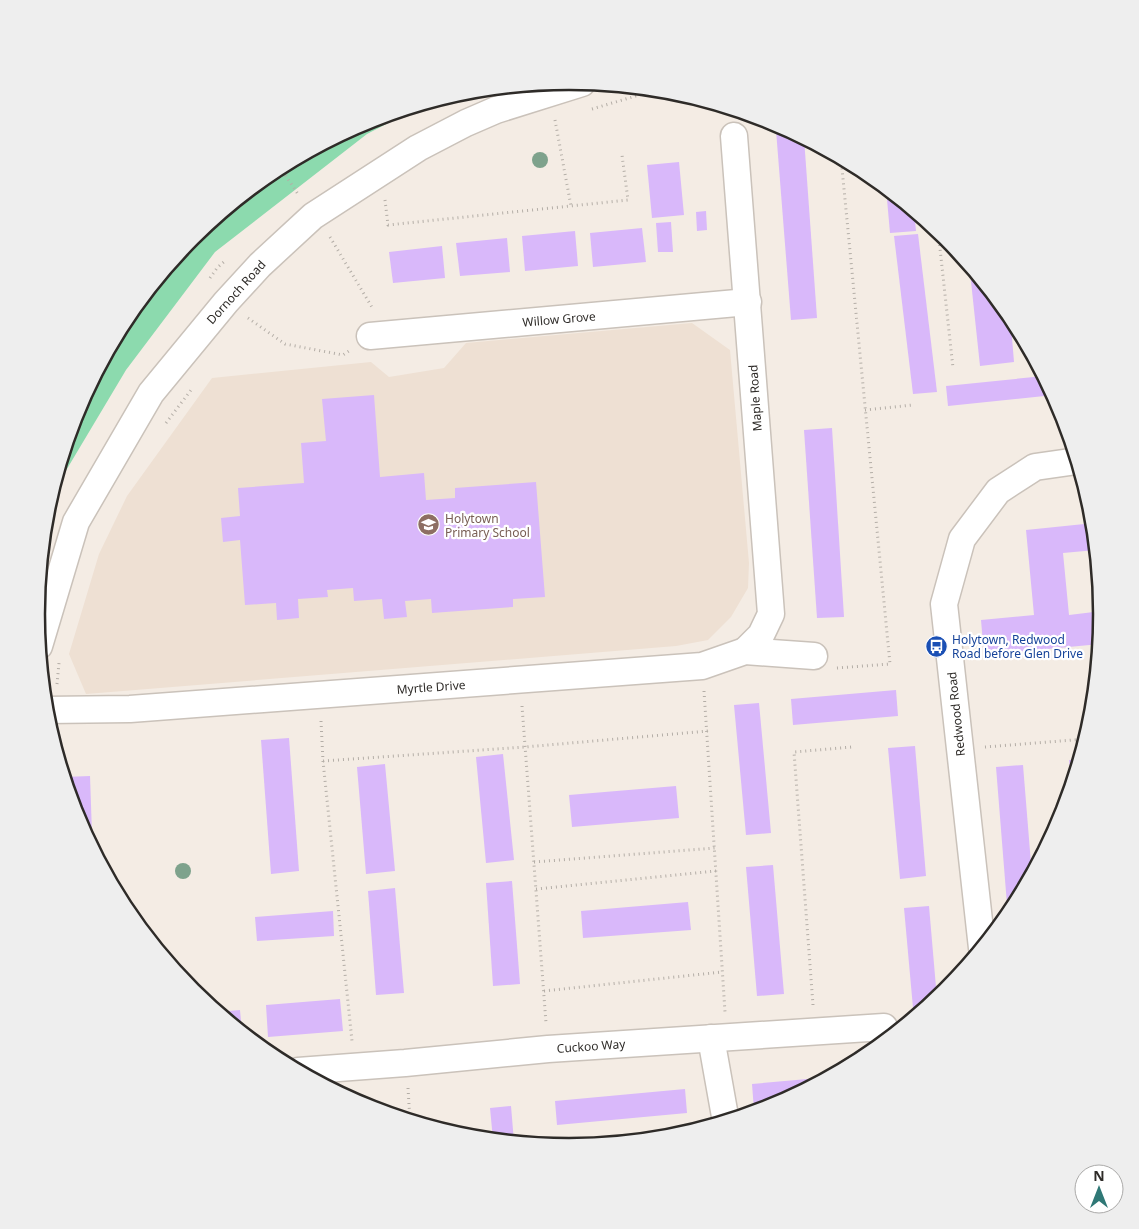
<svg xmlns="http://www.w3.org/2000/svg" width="1139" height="1229" font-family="'Noto Sans',sans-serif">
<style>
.built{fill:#eee0d3}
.green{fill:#8cdaae}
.building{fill:#d9b8fa}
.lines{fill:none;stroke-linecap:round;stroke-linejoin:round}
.minor-casing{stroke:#cac2ba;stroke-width:29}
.path{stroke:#b4aea7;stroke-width:3;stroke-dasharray:1 4;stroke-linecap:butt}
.minor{stroke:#fff;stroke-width:26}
.tree{fill:#7ea28c}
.labels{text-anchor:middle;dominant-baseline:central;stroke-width:4.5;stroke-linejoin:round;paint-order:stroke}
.street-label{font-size:12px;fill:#2e2b28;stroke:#fff}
.education-label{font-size:12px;fill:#785e54;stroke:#fff;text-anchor:start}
.transit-label{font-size:12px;fill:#164399;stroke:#fff;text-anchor:start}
.rim{fill:none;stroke:#2e2b28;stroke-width:2.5}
</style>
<rect width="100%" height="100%" fill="#f4ece4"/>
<polygon class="built" points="692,323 730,350 749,563 748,588 731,617 708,640 676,646 86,694 69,654 99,554 127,496 212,378 371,362 389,377 444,368 466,343"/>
<polygon class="green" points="425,104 367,134 215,252 126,370 52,494 77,410 126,318 193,237 273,171 366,122"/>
<g class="building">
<polygon points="788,129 804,138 817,318 791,320 776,130"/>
<polygon points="679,162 684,215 652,218 647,165"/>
<polygon points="886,188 914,211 916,231 890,233"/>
<polygon points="706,211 707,230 697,231 696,212"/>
<polygon points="671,222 673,252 658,252 656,223"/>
<polygon points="642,228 646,262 593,267 590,233"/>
<polygon points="575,231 578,266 525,271 522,236"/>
<polygon points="918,234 937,392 913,394 894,236"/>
<polygon points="507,238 510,272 460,276 456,243"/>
<polygon points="442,246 445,278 393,283 389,252"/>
<polygon points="970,272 975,272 1010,314 1014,362 980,366"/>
<polygon points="1044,376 1054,395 948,406 946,386"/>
<polygon points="374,395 380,477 424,473 426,500 455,498 455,488 536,482 545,597 513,599 513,607 432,613 431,599 405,601 407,617 384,619 382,599 354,601 353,588 327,590 328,597 298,599 299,618 277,620 276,603 245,605 240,540 223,542 221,518 240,516 238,488 304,483 301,443 326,441 322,399"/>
<polygon points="832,428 844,617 817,618 804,430"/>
<polygon points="1094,523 1096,550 1063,553 1069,615 1102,611 1100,644 984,655 981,620 1034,615 1026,530"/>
<polygon points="896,690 898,716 793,725 791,699"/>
<polygon points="759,703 771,833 746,835 734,705"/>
<polygon points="289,738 299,871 271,874 261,740"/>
<polygon points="915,746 926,876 900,879 888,748"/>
<polygon points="503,754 514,860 486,863 476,757"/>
<polygon points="1080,759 1072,787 1069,760"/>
<polygon points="385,764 395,871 366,874 357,767"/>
<polygon points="1023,765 1032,876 1013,911 1008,917 996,767"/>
<polygon points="90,776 92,834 85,834 77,818 64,777"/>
<polygon points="676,786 679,818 572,827 569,795"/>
<polygon points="773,865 784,994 757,996 746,867"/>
<polygon points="512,881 520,984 493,986 486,883"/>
<polygon points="395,888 404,993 376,995 368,891"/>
<polygon points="688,902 691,930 583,938 581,911"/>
<polygon points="929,906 937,999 914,1019 904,908"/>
<polygon points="333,911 334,936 257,941 255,917"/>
<polygon points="340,999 343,1031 268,1037 266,1005"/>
<polygon points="240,1010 242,1032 217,1012"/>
<polygon points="830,1077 773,1107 754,1110 752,1084"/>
<polygon points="685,1089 687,1113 557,1125 555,1101"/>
<polygon points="511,1106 514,1142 493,1140 490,1108"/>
</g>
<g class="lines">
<defs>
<g id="minor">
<polyline points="734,136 771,614 761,635 745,651"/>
<polyline points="370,336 748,302"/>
<polyline points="39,646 76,522 151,393 226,302 260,265 313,216 418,148 466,123 496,110 582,83"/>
<polyline points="46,710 130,709 702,666 745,651 814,656"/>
<polyline points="982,948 944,604 962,539 998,491 1035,467 1077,461"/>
<polyline points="711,1038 726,1122"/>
<polyline points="298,1071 405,1063 548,1049 884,1027"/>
</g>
</defs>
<use href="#minor" class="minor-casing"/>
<g class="path">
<polyline points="592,109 656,90"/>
<polyline points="555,120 571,206"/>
<polyline points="280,167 298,194"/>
<polyline points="385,200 388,225 628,200 622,155"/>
<polyline points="938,230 953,368"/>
<polyline points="330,237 373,309"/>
<polyline points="210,278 217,268 226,260"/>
<polyline points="248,318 285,344 343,355 349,351"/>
<polyline points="865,410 913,405"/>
<polyline points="166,423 191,390"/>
<polyline points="837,668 890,664 841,158"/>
<polyline points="57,684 59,663"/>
<polyline points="704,691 725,1012"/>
<polyline points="522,706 546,1023"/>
<polyline points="321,721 323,761 352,1041"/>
<polyline points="985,747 1086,739"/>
<polyline points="323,761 525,747 708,731"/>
<polyline points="534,862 715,848"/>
<polyline points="536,889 716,871"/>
<polyline points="544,991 722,972"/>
<polyline points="813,1005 794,752 852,747"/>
<polyline points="408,1088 410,1121"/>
</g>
<use href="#minor" class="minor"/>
</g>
<g class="tree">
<circle cx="540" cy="160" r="8"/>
<circle cx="183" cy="871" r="8"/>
</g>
<defs>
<symbol id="school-disc" viewBox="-11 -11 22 22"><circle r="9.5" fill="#8d6e63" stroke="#fff"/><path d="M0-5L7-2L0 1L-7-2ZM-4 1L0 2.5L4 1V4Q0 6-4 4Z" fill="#fff"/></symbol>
<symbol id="bus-disc" viewBox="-11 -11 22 22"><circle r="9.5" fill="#1a4fb4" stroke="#fff"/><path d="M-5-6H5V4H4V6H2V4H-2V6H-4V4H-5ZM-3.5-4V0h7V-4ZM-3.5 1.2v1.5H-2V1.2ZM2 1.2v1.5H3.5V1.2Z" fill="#fff"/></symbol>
</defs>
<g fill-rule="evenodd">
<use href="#school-disc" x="416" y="512" width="25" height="25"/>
<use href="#bus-disc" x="924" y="634" width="25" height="25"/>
</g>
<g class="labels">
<g class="street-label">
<text transform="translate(236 292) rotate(-48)">Dornoch Road</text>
<text transform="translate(559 319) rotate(-5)">Willow Grove</text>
<text transform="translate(755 398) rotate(-94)">Maple Road</text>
<text transform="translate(431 687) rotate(-4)">Myrtle Drive</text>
<text transform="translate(956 714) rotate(-96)">Redwood Road</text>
<text transform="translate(591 1046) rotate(-4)">Cuckoo Way</text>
</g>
<g class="education-label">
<text x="445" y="518">Holytown<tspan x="445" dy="14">Primary School</tspan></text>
</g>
<g class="transit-label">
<text x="952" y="639">Holytown, Redwood<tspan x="952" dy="14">Road before Glen Drive</tspan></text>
</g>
</g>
<path d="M0 0H1139V1229H0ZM45 614a524 524 0 1 1 1048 0a524 524 0 1 1-1048 0Z" fill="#eee" fill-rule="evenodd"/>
<path class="rim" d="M45 614a524 524 0 1 1 1048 0a524 524 0 1 1-1048 0Z"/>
<g transform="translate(1099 1189)"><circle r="24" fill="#ffffff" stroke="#abaaa9"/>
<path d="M0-4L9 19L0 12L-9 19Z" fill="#2f7876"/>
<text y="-8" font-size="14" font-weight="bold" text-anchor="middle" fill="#2e2b28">N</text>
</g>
</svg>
